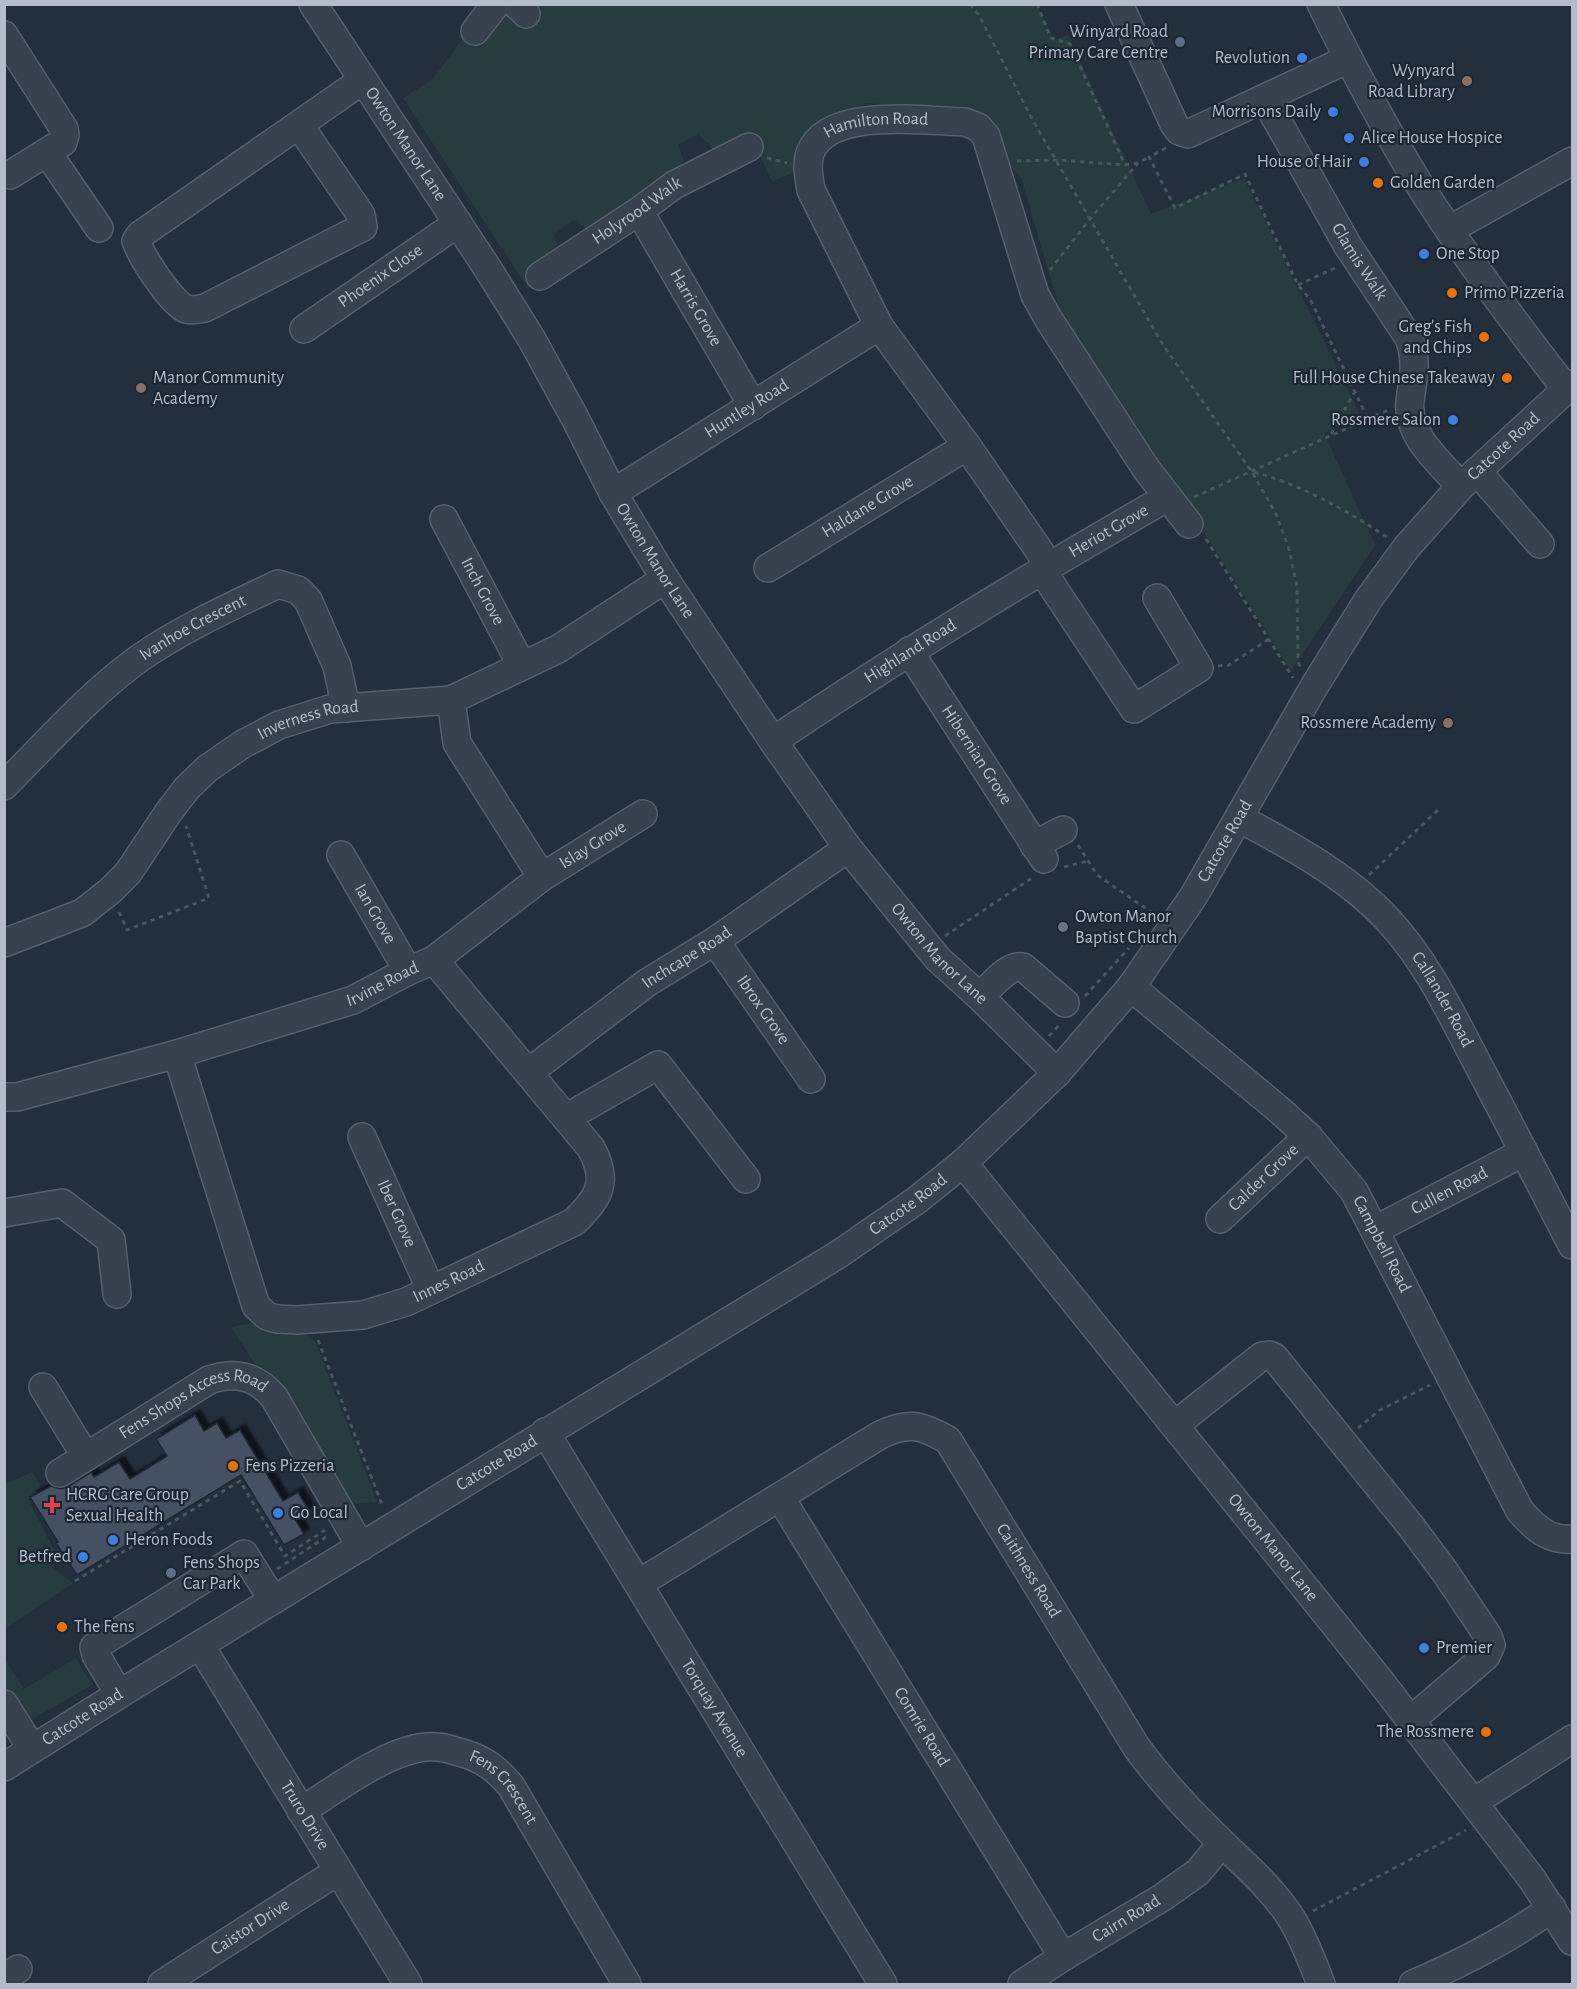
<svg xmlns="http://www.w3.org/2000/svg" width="1577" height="1989" font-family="'Alegreya Sans',sans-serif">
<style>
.green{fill:#263c3f}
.building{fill:#455162;stroke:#1f2835;stroke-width:1.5;filter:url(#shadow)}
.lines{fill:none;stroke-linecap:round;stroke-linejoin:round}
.minor-casing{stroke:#565f6c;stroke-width:30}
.path{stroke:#44595c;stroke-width:3;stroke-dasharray:4.5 4.5;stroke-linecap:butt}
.minor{stroke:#38414e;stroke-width:27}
.service-dot{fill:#5c6f8a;stroke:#1d2633;stroke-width:2}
.shop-dot{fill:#3f7fe0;stroke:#1d2633;stroke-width:2}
.education-dot{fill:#8d6e63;stroke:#1d2633;stroke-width:2}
.food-dot{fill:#e8710a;stroke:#1d2633;stroke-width:2}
.worship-dot{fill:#6b7280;stroke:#1d2633;stroke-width:2}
.health-dot{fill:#e0444e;stroke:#1d2633;stroke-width:2}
.labels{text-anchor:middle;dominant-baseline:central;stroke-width:4.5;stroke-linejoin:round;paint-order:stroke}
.poi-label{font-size:18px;fill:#b4bcc9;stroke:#1d2633;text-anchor:start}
.street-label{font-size:18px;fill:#b4bcc9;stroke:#1d2633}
</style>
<defs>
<filter id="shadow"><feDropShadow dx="5.5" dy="-5.5" stdDeviation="1.5" flood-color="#0009"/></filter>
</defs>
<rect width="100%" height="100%" fill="#242f3e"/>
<g class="green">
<polygon points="538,4 1037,5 1054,40 1068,35 1151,214 1244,178 1360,415 1324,433 1375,545 1291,671 1175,486 1145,448 1062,317 1021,177 1004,160 995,122 972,111 866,103 822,122 798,170 772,182 750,133 713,149 699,134 678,144 684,161 588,230 574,220 554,234 559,249 528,269 536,283 528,288 403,98 433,79 468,31 509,6 529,21 541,8"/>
<polygon points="261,1321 295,1327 315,1341 377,1502 348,1504 284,1391 275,1379 256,1366 231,1327"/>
<polygon points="33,1472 42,1491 28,1499 58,1558 48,1561 51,1566 73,1583 5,1629 5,1484"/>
<polygon points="4,1658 24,1689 76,1658 92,1685 27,1722 5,1687"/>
</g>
<polygon class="building" points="195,1415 204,1431 217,1423 226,1438 240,1430 283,1501 298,1492 309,1511 295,1519 304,1534 284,1545 241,1475 77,1575 56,1543 58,1542 30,1497 51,1486 60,1489 68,1487 91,1472 94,1477 119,1462 130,1479 167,1456 156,1439"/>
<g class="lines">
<defs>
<g id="minor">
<path id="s1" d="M313,4L488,269L531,338L576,420L613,493L665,579L773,741L848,848L938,959L980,997L1057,1073"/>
<polyline points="516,4 526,14"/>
<polyline points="1119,4 1174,124 1179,131 1188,134 1348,59"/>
<path d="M1321,4C1352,67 1385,129 1422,189C1466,258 1516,324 1566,389"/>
<polyline points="475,31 496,4"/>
<polyline points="4,35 64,129 65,135 63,142 10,175"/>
<path id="s2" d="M1265,99L1348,246L1409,338C1418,363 1413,377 1410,401C1406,435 1440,463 1461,486"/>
<path d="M299,125L361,215L363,227L205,308C199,309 193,311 186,309C171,303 141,256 136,241L140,235L363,80"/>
<polyline points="47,152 99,228"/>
<path id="s3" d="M639,211L753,406"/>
<polyline points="1449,230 1572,161"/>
<path id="s4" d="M540,276L639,211L674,185L749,147"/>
<path id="s5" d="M304,329L458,223"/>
<polyline points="1477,471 1540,544"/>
<path id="s6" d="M613,493L879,326"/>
<path id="s7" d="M444,519L522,666"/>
<path id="s8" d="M1049,565L967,446L879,326L811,190C809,178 806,165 810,153C828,106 926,121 965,122L978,127L986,136L1035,295L1049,320L1147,470L1189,524"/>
<path id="s9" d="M768,568L967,446"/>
<polyline points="1041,569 1134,709 1199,668 1157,598"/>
<path id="s10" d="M909,651L1044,859"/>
<path id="s11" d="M773,741C902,654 1033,574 1168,497"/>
<path id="s12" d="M4,786C47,743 88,696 137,660C181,629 230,607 278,584L298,590L308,600L337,666L346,708"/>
<path id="s13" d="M1239,818C1291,846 1348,876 1389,921C1426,961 1450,1011 1475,1059C1508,1121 1540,1183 1572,1245"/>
<polyline points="1034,845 1063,830"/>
<path id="s14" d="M341,855L408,971"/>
<path id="s15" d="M542,877L643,814"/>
<path id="s16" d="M715,941L811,1079"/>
<path id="s17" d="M4,943L82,913L110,891L128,873L168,813L187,788L208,768L243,744L279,725L330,709L451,700L558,649L665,579"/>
<path id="s18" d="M1131,987L1277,1108L1308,1136L1354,1191L1520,1511C1535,1528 1549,1541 1572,1539"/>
<path d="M980,997C991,987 1007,964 1023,967L1065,1003"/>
<path id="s19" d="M177,1054L256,1306L267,1316L277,1319L297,1320L363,1315L406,1302L574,1222C600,1197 609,1181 591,1148L434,960"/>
<path id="s20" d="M529,1072L648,982L715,941L848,848"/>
<path id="s21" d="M4,1097H17L177,1054L353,1000L408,971L434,960L542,877L457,743L451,700"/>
<polyline points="566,1118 658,1065 746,1179"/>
<path id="s22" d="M362,1137L431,1290"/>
<path id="s23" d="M963,1163L1381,1682L1532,1879L1572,1941"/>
<polyline points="4,1213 62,1203 111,1240 117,1294"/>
<path id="s24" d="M1220,1219L1308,1136"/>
<path id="s25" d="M1375,1230L1524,1152"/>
<polyline points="43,1387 86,1457"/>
<polyline points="1175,1425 1262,1356 1269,1355 1274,1357 1410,1525 1445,1572 1488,1636 1491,1645 1486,1656 1411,1720"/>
<path id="s26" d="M545,1432L883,1984"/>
<path id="s27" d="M60,1473L209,1380C235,1371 256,1376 274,1397L361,1547"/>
<path id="s28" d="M780,1497L1063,1957"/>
<path id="s29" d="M638,1584L880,1435C909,1421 921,1425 948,1440L1137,1748C1160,1779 1185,1807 1213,1834C1241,1862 1272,1887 1293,1921C1305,1941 1313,1964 1321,1984"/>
<path id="s30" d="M200,1645L408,1984"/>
<polyline points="119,1694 96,1655 94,1647 244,1554 273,1600"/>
<polyline points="4,1704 32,1749"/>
<path id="s31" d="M4,1767L126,1690L839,1254L917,1200L963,1163L1057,1073L1131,987L1193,897L1315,685L1368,600L1406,548L1461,486L1572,384"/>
<polyline points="1474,1802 1572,1739"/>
<path id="s32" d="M301,1811C337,1789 394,1744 436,1747C444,1747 452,1750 459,1752C482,1758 496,1768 511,1786L627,1984"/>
<polyline points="4,1978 18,1969"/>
<path id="s33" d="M162,1984L338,1871"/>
<path id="s34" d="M1022,1984L1063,1957L1163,1897L1198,1872L1222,1843"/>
<path d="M1413,1984C1463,1963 1507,1940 1552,1908"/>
</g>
</defs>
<use href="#minor" class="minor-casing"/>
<g class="path">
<polyline points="970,4 980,17 1032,119 1163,345 1252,472 1276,514 1289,549 1297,586 1298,661 1300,667"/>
<polyline points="1037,4 1051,38 1070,44 1125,165"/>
<polyline points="1166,148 1149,157 1175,208 1245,174 1298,285 1310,299 1367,417"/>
<polyline points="767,158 787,163"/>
<polyline points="1017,161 1057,160 1125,165 1138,163 1149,157"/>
<polyline points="1050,270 1090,219 1138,163"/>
<polyline points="1298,285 1337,267"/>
<polyline points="1331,434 1354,393"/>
<path d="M1254,472C1304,486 1344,509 1387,537"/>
<polyline points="1194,497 1388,410"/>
<polyline points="1206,539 1293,678"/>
<polyline points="1218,666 1229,665 1269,639"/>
<polyline points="1078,845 1097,875 1154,914"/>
<polyline points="1064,867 1088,861"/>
<polyline points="1369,875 1438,810"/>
<polyline points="119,912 127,930 209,898 186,826"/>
<polyline points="945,936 1032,878"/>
<polyline points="1085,996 1129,948"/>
<polyline points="1049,1036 1061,1023"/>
<polyline points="318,1340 383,1507"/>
<polyline points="1358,1428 1380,1410 1430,1385"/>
<polyline points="277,1569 329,1535"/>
<polyline points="75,1581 240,1481 285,1556 325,1530"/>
<polyline points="1313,1911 1466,1830"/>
</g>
<use href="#minor" class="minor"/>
</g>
<g class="service-dot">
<circle cx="1180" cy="42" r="6"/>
<circle cx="171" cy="1573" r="6"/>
</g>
<g class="shop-dot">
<circle cx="1302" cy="58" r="6"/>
<circle cx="1333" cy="112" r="6"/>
<circle cx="1349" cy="138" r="6"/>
<circle cx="1364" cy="162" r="6"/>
<circle cx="1424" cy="254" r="6"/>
<circle cx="1453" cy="420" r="6"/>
<circle cx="278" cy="1513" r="6"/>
<circle cx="113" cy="1540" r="6"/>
<circle cx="83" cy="1557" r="6"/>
<circle cx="1424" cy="1648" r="6"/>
</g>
<g class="education-dot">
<circle cx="1467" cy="81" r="6"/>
<circle cx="141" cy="388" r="6"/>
<circle cx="1448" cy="723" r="6"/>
</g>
<g class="food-dot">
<circle cx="1378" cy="183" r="6"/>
<circle cx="1452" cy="293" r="6"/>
<circle cx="1484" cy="337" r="6"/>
<circle cx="1507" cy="378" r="6"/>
<circle cx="233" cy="1466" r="6"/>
<circle cx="62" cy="1627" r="6"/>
<circle cx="1486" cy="1732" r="6"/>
</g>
<circle class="worship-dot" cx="1063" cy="927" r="6"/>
<path class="health-dot" d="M49 1496h6v6h6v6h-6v6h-6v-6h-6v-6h6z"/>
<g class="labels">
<g class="poi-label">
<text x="1168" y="32" text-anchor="end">Winyard Road<tspan x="1168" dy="21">Primary Care Centre</tspan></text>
<text x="1290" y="58" text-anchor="end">Revolution</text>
<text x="1455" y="71" text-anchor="end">Wynyard<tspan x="1455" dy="21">Road Library</tspan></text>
<text x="1321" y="112" text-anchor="end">Morrisons Daily</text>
<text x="1361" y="138">Alice House Hospice</text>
<text x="1352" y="162" text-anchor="end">House of Hair</text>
<text x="1390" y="183">Golden Garden</text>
<text x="1436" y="254">One Stop</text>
<text x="1464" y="293">Primo Pizzeria</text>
<text x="1472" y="327" text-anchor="end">Greg's Fish<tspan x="1472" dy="21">and Chips</tspan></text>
<text x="153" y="378">Manor Community<tspan x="153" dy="21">Academy</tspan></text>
<text x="1495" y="378" text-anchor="end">Full House Chinese Takeaway</text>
<text x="1441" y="420" text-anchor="end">Rossmere Salon</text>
<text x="1436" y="723" text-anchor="end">Rossmere Academy</text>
<text x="1075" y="917">Owton Manor<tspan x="1075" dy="21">Baptist Church</tspan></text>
<text x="245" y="1466">Fens Pizzeria</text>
<text x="66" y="1495">HCRG Care Group<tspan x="66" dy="21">Sexual Health</tspan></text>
<text x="290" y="1513">Go Local</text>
<text x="125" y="1540">Heron Foods</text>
<text x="71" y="1557" text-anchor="end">Betfred</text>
<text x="183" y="1563">Fens Shops<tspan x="183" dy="21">Car Park</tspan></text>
<text x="74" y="1627">The Fens</text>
<text x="1436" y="1648">Premier</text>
<text x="1474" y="1732" text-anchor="end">The Rossmere</text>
</g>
<g class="street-label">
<text stroke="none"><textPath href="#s8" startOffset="560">Hamilton Road</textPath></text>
<text stroke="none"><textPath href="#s1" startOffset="168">Owton Manor Lane</textPath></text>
<text stroke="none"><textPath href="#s4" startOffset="117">Holyrood Walk</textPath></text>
<text stroke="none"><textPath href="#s2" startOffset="188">Glamis Walk</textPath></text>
<text stroke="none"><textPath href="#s5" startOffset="93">Phoenix Close</textPath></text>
<text stroke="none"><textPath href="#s3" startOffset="112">Harris Grove</textPath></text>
<text stroke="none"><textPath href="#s6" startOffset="158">Huntley Road</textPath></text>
<text stroke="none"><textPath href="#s31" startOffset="2037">Catcote Road</textPath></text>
<text stroke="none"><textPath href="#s9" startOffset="117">Haldane Grove</textPath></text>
<text stroke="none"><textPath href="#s11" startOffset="396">Heriot Grove</textPath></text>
<text stroke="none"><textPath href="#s1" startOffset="654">Owton Manor Lane</textPath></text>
<text stroke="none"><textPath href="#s7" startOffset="82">Inch Grove</textPath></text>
<text stroke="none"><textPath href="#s12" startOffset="248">Ivanhoe Crescent</textPath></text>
<text stroke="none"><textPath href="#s11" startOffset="164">Highland Road</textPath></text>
<text stroke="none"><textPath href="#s17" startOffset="390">Inverness Road</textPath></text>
<text stroke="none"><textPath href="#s10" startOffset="124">Hibernian Grove</textPath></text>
<text stroke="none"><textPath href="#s31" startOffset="1551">Catcote Road</textPath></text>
<text stroke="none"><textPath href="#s15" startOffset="60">Islay Grove</textPath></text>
<text stroke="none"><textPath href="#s14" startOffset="68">Ian Grove</textPath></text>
<text stroke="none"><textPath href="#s1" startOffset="1140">Owton Manor Lane</textPath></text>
<text stroke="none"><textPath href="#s20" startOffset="195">Inchcape Road</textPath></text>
<text stroke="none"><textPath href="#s21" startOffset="396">Irvine Road</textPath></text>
<text stroke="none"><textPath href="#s13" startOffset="278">Callander Road</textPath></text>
<text stroke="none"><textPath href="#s16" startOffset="84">Ibrox Grove</textPath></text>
<text stroke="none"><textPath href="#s24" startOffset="60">Calder Grove</textPath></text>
<text stroke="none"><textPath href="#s25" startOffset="84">Cullen Road</textPath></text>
<text stroke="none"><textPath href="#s31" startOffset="1065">Catcote Road</textPath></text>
<text stroke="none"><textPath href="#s22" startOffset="84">Iber Grove</textPath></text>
<text stroke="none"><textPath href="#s18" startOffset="363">Campbell Road</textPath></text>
<text stroke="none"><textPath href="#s19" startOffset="468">Innes Road</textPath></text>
<text stroke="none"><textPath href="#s27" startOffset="154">Fens Shops Access Road</textPath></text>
<text stroke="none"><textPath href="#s31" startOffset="579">Catcote Road</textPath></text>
<text stroke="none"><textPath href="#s23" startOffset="494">Owton Manor Lane</textPath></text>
<text stroke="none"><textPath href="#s29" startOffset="510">Caithness Road</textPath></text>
<text stroke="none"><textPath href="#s26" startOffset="324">Torquay Avenue</textPath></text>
<text stroke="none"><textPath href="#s31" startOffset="93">Catcote Road</textPath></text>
<text stroke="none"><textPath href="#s28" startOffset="270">Comrie Road</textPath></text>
<text stroke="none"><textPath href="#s32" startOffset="234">Fens Crescent</textPath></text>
<text stroke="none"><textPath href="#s30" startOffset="200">Truro Drive</textPath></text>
<text stroke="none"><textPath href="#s34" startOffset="123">Cairn Road</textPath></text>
<text stroke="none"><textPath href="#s33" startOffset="105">Caistor Drive</textPath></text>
</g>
</g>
<rect width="1577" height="1989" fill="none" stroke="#b4bcc9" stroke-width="12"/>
</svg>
